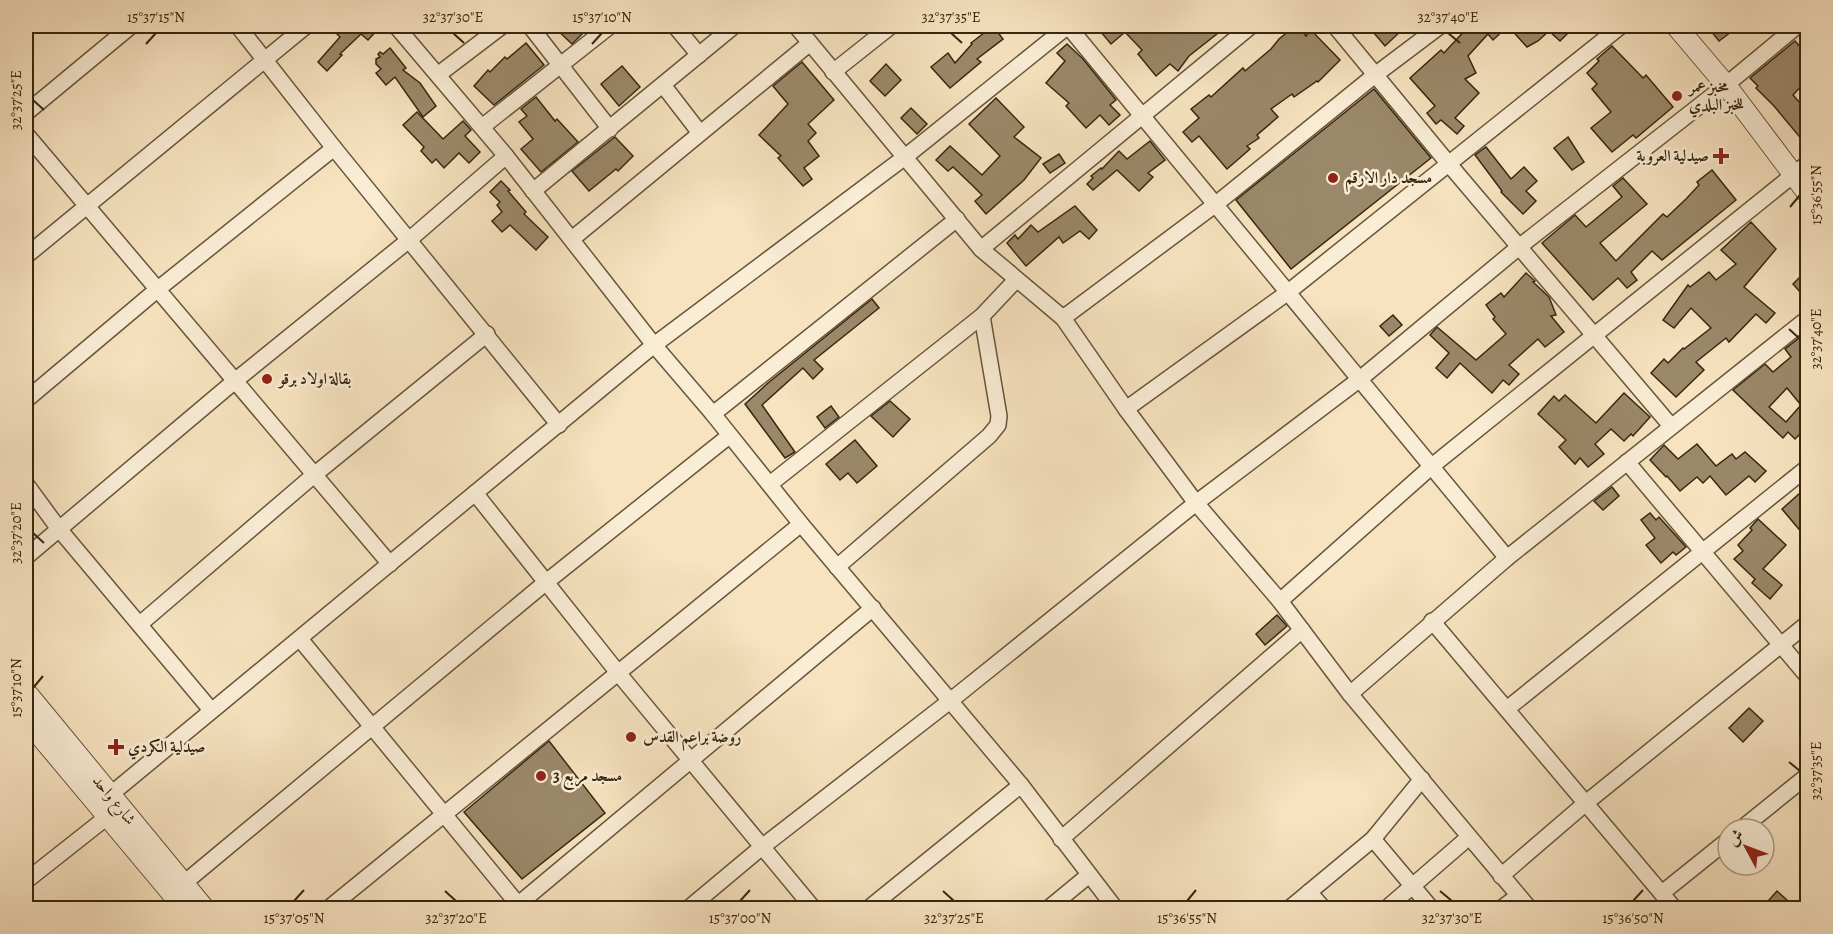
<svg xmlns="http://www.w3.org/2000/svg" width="1833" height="934" font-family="Alegreya,Amiri,serif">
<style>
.building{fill:#9b886a;stroke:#38260c;stroke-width:1.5;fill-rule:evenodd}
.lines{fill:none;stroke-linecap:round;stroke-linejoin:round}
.minor-casing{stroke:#685539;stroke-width:18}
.tertiary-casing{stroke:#685539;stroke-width:22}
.minor{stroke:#faedd6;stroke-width:15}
.tertiary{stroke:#faedd6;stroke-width:20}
.ticks{fill:none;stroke:#38260c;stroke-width:2}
.poi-dot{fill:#8f2418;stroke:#faedd6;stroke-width:2}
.labels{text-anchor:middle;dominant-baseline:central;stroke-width:5;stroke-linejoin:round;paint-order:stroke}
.poi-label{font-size:16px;font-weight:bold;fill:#38260c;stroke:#faedd6;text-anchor:start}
.street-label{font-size:16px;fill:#38260c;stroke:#faedd6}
.neatline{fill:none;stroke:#38260c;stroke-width:2}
.ticks-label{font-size:15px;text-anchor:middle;fill:#38260c}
</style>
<rect width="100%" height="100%" fill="#f7e3c0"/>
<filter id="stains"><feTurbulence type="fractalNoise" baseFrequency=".00333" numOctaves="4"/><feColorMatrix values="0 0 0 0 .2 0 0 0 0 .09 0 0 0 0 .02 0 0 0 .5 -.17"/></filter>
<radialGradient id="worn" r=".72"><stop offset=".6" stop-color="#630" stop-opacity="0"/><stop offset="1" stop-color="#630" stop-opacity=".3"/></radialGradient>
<g class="building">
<polygon points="329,26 381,26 368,40 361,34 340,54 342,55 327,71 318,62 340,37"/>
<polygon points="553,26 590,26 572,44"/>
<polygon points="993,26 1003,39 977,59 981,62 950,88 931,67 948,53 955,63 972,44 971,43"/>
<polygon points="1107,26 1227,26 1189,56 1178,71 1170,64 1156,76 1138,54 1142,50 1125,32 1111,44 1100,31"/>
<polygon points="1295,26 1298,26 1306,36 1311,30 1340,60 1318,82 1317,81 1294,97 1292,94 1271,109 1278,117 1257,135 1259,138 1247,146 1250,149 1227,169 1199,136 1192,142 1183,132 1199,118 1191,109 1209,95 1211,97 1243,68 1245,71 1271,49 1279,39"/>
<polygon points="1368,26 1406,26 1385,46"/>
<polygon points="1469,26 1575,26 1560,41 1549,31 1538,41 1527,47 1508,26 1493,40 1488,34 1468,56 1476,73 1465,79 1479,93 1455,118 1464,126 1457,134 1441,120 1436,124 1427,113 1435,106 1410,78 1441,50 1444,53"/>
<polygon points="1707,26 1739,26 1719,41"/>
<polygon points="1795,41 1802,49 1808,43 1808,79 1793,95 1808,112 1808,147 1774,106 1756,88 1758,86 1750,78"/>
<polygon points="526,43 544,65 494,105 474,86 488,70 490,72 505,57 507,59"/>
<polygon points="1067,44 1083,59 1116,100 1110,105 1120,115 1109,125 1100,115 1086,128 1066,106 1069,103 1046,83 1065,61 1057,53"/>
<polygon points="1612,46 1643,78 1646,75 1673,107 1636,138 1633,135 1612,152 1591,128 1611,112 1592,89 1597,84 1587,73 1599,61 1597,59"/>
<polygon points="390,48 406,68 403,70 420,83 436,106 423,117 395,77 386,85 376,73 381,69 376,64 376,59 380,57 378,54 380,52 383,54"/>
<polygon points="802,62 834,100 808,124 816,133 808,141 819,156 804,168 812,179 803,186 778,158 781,156 759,135 788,104 773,86"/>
<polygon points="886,64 901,80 885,96 870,81"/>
<polygon points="622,66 640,87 619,106 601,84"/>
<polygon points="1374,89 1431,158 1291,269 1236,200"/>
<polygon points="536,97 555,121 557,119 578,142 541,172 521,149 533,139 519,122 527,116 521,109"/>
<polygon points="996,98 1024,127 1014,137 1041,158 1024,180 986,214 975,201 982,195 972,185 953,167 948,171 936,160 950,146 982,175 1000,156 969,124"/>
<polygon points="911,108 927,124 917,134 901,118"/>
<polygon points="417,112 443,139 463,121 471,130 465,136 480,152 469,163 459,153 444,168 436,159 432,163 421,151 424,147 403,125"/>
<polygon points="615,137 633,156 618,171 616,169 589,191 572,171"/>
<polygon points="1568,137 1584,162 1572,170 1554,148"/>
<polygon points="1150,141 1165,160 1148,173 1153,177 1139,191 1117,170 1093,190 1087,184 1093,178 1091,176 1101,168 1102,169 1119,151 1127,159"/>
<polygon points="1486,147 1511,179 1524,167 1537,181 1526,191 1536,201 1523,214 1501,192 1502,191 1475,155"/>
<polygon points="1059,154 1065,163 1050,173 1043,164"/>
<polygon points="1712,170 1736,200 1662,260 1652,251 1631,272 1637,280 1627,288 1618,278 1593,300 1542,243 1575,215 1586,227 1622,197 1613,186 1623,178 1647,204 1600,243 1616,261 1663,214 1667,217 1686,199 1699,185 1697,182"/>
<polygon points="501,181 510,190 508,191 526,212 524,214 548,237 536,250 510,225 502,232 492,221 502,212 497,205 500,202 490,192"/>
<polygon points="1075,206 1097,230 1089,239 1080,231 1063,243 1059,237 1026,266 1007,243 1015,235 1018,239 1031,225 1038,232"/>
<polygon points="1751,222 1776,249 1744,287 1775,313 1766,323 1756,314 1729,342 1726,338 1696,362 1704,370 1676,397 1651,373 1664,359 1668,363 1683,348 1684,349 1711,328 1691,308 1674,328 1663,320 1688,285 1690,287 1709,272 1716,280 1736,264 1721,250"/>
<polygon points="1808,269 1808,287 1801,293 1793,284"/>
<polygon points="1526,273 1535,281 1533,282 1549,297 1556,315 1551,316 1564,332 1545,347 1538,339 1509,365 1519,374 1509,385 1503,380 1492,393 1460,363 1447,378 1436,368 1449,353 1430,335 1437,327 1476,360 1506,334 1493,319 1495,317 1486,305 1501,293 1504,297"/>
<polygon points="872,299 879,308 814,360 823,369 813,379 803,368 762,405 795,452 785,458 745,404 768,383"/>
<polygon points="1393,315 1402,325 1389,336 1380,326"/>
<path d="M1808,331V444L1800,434L1795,439L1788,432L1783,438L1733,390L1765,364L1773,372L1791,357L1785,349ZM1787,388L1801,405L1786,422L1769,407Z"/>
<polygon points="1624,393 1650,417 1633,436 1631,434 1624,441 1611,429 1595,444 1604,454 1588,467 1580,458 1575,464 1559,447 1566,440 1538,414 1554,396 1559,401 1565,395 1596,423"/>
<polygon points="890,401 910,419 893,437 871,416"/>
<polygon points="831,406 839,417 825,428 817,417"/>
<polygon points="855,440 877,466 857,483 848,473 840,480 826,464"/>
<polygon points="1697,444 1716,466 1732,454 1736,459 1745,452 1766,471 1755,482 1749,476 1726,495 1710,476 1703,483 1697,477 1680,491 1667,476 1666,477 1650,460 1664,445 1678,459"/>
<polygon points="1808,486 1808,540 1782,509"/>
<polygon points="1612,487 1619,496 1603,510 1594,501"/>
<polygon points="1650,513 1656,520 1659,517 1686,547 1676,555 1673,552 1661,563 1646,545 1655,538 1641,520"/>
<polygon points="1758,519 1786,545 1763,569 1782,585 1770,599 1752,583 1755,579 1734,559 1743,551 1738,545 1752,530 1750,528"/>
<polygon points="1277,615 1287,626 1265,645 1256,634"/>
<polygon points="1749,708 1763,721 1743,742 1729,728"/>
<polygon points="549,741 605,813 522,879 464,812"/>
<polygon points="1777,891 1787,900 1779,909 1761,909"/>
</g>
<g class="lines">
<defs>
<g id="minor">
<polyline points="238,26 334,148 559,425"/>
<polyline points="396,26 506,156 654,345 713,414 801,524 1021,785 1115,908"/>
<polyline points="530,26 610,129"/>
<polyline points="675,26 699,55"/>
<polyline points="796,26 981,249 1063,318 1126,409 1196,503 1280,601 1350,694 1529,908"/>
<polyline points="1068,26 1507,558"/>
<polyline points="1335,26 1448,163 1671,426"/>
<polyline points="833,72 891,26"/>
<polyline points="439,74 502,26"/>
<polyline points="663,85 700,133"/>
<polyline points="26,113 131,26"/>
<polyline points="482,127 610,26"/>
<polyline points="26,134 390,564"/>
<polyline points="533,191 734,26"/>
<polyline points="572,239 810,43"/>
<polyline points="981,249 1251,26"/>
<polyline points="26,256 306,26"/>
<polyline points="1063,318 1216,204 1375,75 1440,26"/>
<polyline points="26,400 158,289 334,148"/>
<polyline points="1126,409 1287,293 1621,26"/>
<polyline points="713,414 957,219"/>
<polyline points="1627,462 1808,677"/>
<polyline points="26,484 59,529 211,710"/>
<polyline points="770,484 982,316 1016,280"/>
<polyline points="475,493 619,674 813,908"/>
<polyline points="26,557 236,380 409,240 506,156"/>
<polyline points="837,567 989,436 998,425 999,416 982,316"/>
<polyline points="1280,601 1432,466 1808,163"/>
<polyline points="1432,621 1674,908"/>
<polyline points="140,624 314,475 487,334"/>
<polyline points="300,639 521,908"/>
<polyline points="1350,694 1507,558 1808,318"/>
<polyline points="1508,708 1808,467"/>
<polyline points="110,795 654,345 905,157 1068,26"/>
<polyline points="1741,829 1808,775"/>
<polyline points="1061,839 1302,630"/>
<polyline points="1373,839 1431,908"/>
<polyline points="1501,876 1587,802 1808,623"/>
<polyline points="26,881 107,817"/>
<polyline points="183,884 545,583 729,436"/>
<polyline points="1309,892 1323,908"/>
<polyline points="1662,893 1728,840"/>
<polyline points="329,908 801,524"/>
<polyline points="514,908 873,608"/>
<polyline points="689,908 762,847 950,701 1196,503 1360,379 1519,247 1726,85 1797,26"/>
<polyline points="869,908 1021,785"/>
<polyline points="1049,908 1089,875"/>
<polyline points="1290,908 1373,839 1422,779"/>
<polyline points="1387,908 1469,837"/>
<polyline points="1502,908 1518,896"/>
</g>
<g id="tertiary">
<polyline points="1676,26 1726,85 1808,194"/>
<polyline points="26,692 204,908"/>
<polyline points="26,719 184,908"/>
</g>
</defs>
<use href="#minor" class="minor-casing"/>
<use href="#tertiary" class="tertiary-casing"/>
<use href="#minor" class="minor"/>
<use href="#tertiary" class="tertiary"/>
</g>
<path class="ticks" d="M453,33L464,43M951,33L962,43M1448,33L1460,43M146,44L156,33M592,44L602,33M33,100L44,110M1790,207L1800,195M1789,329L1800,339M33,533L44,543M33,688L43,676M1789,762L1800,771M445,891L456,901M943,891L954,901M1440,891L1452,901M294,901L304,890M740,901L750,890M1187,901L1196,890M1633,901L1643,890"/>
<g class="poi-dot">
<circle cx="1677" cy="96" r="6"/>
<path d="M1718 147h6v6h6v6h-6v6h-6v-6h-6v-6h6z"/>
<circle cx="1333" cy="178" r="6"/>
<circle cx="267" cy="379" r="6"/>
<circle cx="631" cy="737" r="6"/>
<path d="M113 738h6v6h6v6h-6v6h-6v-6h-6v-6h6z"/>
<circle cx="541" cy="776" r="6"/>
</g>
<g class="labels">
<g class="poi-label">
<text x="1689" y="87">مخبز عمر<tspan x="1689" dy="18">للخبز البلدي</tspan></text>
<text x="1709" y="156" text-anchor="end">صيدلية العروبة</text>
<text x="1345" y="178">مسجد دار الارقم</text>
<text x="279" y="379">بقالة اولاد برقو</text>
<text x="643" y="737">روضة براعم القدس</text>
<text x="128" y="747">صيدلية الكردي</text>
<text x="553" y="776">مسجد مربع 3</text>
</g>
<g class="street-label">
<text transform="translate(114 800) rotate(51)">شارع واحد</text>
</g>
</g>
<rect width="1833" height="934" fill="none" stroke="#f7e3c0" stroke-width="66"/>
<g transform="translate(1746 847) rotate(311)"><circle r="28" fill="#faedd6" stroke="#ac9d85" stroke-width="1.5"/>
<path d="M0-4.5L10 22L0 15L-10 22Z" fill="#8f2418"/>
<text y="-9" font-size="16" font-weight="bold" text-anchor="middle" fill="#38260c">ش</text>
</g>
<rect x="33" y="33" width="1767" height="868" class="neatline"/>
<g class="ticks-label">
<text x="156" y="22">15°37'15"N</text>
<text x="453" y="22">32°37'30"E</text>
<text x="602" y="22">15°37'10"N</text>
<text x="951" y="22">32°37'35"E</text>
<text x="1448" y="22">32°37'40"E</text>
<text transform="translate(16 100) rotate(-90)" y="5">32°37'25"E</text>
<text transform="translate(1816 195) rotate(-90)" y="5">15°36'55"N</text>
<text transform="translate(1816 339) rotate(-90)" y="5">32°37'40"E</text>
<text transform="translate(16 533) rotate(-90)" y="5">32°37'20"E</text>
<text transform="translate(16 688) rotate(-90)" y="5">15°37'10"N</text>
<text transform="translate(1816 771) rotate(-90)" y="5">32°37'35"E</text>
<text x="294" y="923">15°37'05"N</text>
<text x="456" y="923">32°37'20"E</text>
<text x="740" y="923">15°37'00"N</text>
<text x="954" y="923">32°37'25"E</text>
<text x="1187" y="923">15°36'55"N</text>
<text x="1452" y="923">32°37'30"E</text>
<text x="1633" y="923">15°36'50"N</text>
</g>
<rect width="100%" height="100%" filter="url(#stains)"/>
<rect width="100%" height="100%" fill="url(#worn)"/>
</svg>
